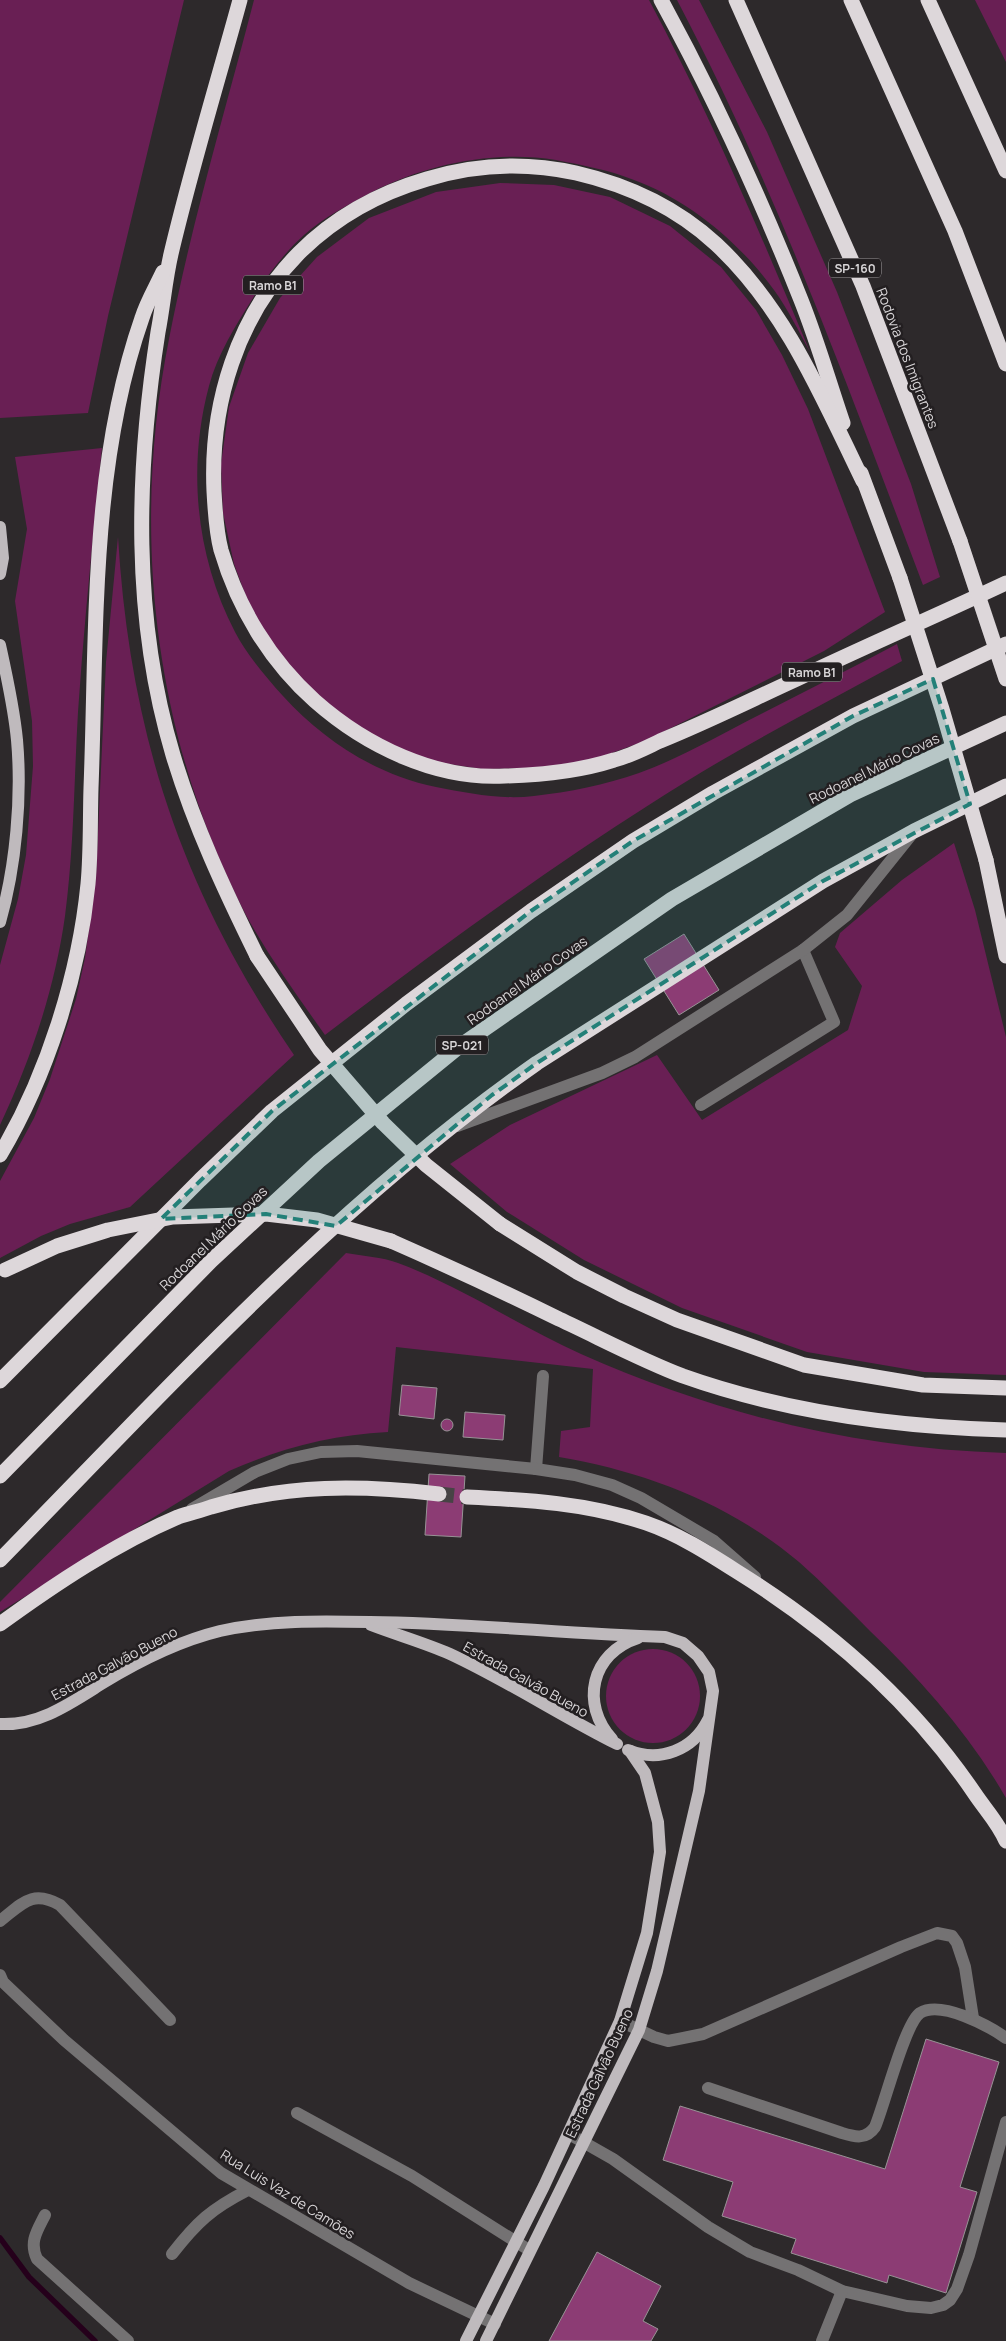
<svg xmlns="http://www.w3.org/2000/svg" width="1006" height="2341" font-family="Manrope,sans-serif">
<style>
.green{fill:#691f54}
.lines{fill:none;stroke-linecap:round;stroke-linejoin:round}
.stream{stroke:#25001b;stroke-width:5.5}
.building{fill:#8c3c74;stroke:#989396}
.highway-tunnel{stroke:#474345;stroke-width:15;stroke-dasharray:15 8;stroke-linecap:butt}
.minor{stroke:#747273;stroke-width:12}
.major{stroke:#bfbabd;stroke-width:12}
.highway{stroke:#ddd7da;stroke-width:15}
.highway-bridge{stroke:#ddd7da;stroke-width:15}
.marked{fill:#238078;fill-opacity:0.2;stroke:#238078;stroke-width:4;stroke-dasharray:10 6;stroke-linejoin:round}
.labels{text-anchor:middle;dominant-baseline:central;stroke-width:5;stroke-linejoin:round;paint-order:stroke}
.shield{fill:#231f21;stroke:#a29ea0;stroke-width:1}
.shield-label{font-size:12px;font-weight:bold;fill:#d8d5d7}
.street-label{font-size:14px;fill:#d8d5d7;stroke:#231f21}
</style>
<rect width="100%" height="100%" fill="#2d292b"/>
<g class="green">
<polygon points="0,0 184,0 108,316 88,413 0,418"/>
<path d="M254,0H649C710,114 760,233 810,352C799,332 788,309 774,290C740,243 689,200 634,180C609,170 582,165 556,160C495,150 427,164 372,192C349,204 323,218 304,235C284,253 267,276 253,298C236,325 217,355 209,386C187,468 196,557 235,632C247,655 266,677 283,696C324,741 377,775 436,787C467,793 501,800 534,796C569,792 605,785 639,773C681,758 721,734 761,714C806,691 852,668 897,644L902,661C818,707 732,751 652,803C539,875 431,954 325,1035C298,997 270,958 247,917C154,740 130,534 169,339C191,225 225,112 254,0Z"/>
<path d="M677,0H699L767,132L837,292L911,484L940,577L923,585C848,387 776,188 677,0Z"/>
<polygon points="975,0 1006,0 1006,62"/>
<polygon points="500,183 554,185 610,197 670,226 721,267 756,310 782,355 808,409 885,612 824,651 645,741 592,760 537,768 482,769 429,761 371,737 315,697 281,657 251,610 234,564 223,513 221,464 229,407 248,353 280,298 317,257 369,218 436,192"/>
<path d="M102,448C93,536 84,624 78,712C74,780 74,848 65,916C55,988 31,1059 0,1125V965L18,899L26,855L33,766L32,721L15,601L27,529L15,457Z"/>
<path d="M118,537C130,735 182,891 294,1055L130,1207L70,1224L41,1236L0,1258V1181L34,1118L50,1079L76,999L85,958L96,876L106,662Z"/>
<polygon points="954,843 975,910 1006,1037 1006,1375 924,1372 807,1352 682,1308 584,1260 507,1212 450,1164 510,1125 657,1055 702,1120 848,1030 862,986 835,947 840,933 902,880"/>
<path d="M346,1253C363,1256 382,1257 398,1263C462,1287 519,1326 581,1354C716,1414 858,1449 1006,1453V1798C970,1735 922,1681 870,1631C847,1608 824,1584 799,1562C730,1504 647,1472 559,1457L561,1431L590,1427L593,1369L396,1347L388,1432C331,1435 281,1448 229,1471L0,1612V1602Z"/>
<circle cx="653" cy="1696" r="47"/>
</g>
<g class="lines">
<polyline class="stream" points="0,2238 29,2277 95,2341"/>
</g>
<g class="building">
<polygon points="684,934 719,990 679,1015 644,959"/>
<polygon points="402,1385 437,1388 434,1419 399,1415"/>
<polygon points="465,1412 505,1415 503,1440 463,1437"/>
<circle cx="447" cy="1425" r="6"/>
<polygon points="429,1474 465,1476 461,1537 425,1535"/>
<polygon points="926,2039 999,2062 960,2187 977,2192 946,2293 889,2275 887,2283 791,2253 796,2239 722,2216 733,2182 663,2160 680,2106 885,2169"/>
<polygon points="597,2252 661,2286 643,2321 658,2329 651,2341 549,2341"/>
</g>
<g class="lines">
<polyline class="highway-tunnel" points="439,1494 467,1497"/>
<g class="minor">
<polyline points="701,1105 834,1022 803,950"/>
<polyline points="457,1126 602,1073 635,1057 803,950 847,915 912,834"/>
<polyline points="536,1469 543,1376"/>
<polyline points="192,1509 255,1472 288,1459 321,1452 357,1451 536,1469 575,1475 612,1485 641,1498 714,1541 755,1577"/>
<path d="M0,1921C22,1904 32,1889 60,1905L170,2020"/>
<polyline points="0,1975 3,1982 64,2040 221,2173 409,2283 495,2324"/>
<polyline points="620,2021 654,2037 668,2041 703,2034 901,1947 937,1933 952,1936 957,1943 965,1967 973,2018"/>
<path d="M708,2088L842,2133C855,2137 866,2140 875,2127C884,2106 905,2023 920,2013C941,2000 989,2026 1006,2038"/>
<polyline points="297,2113 412,2176 529,2250"/>
<polyline points="569,2134 613,2159 708,2227 750,2252 798,2270 842,2291 907,2306 931,2308 943,2305 950,2300 957,2289 969,2255 1006,2122"/>
<path d="M45,2215C37,2231 29,2242 37,2259L128,2341"/>
<path d="M172,2254C197,2222 211,2209 248,2190"/>
<polyline points="822,2341 842,2291"/>
</g>
<g class="major">
<polyline points="0,527 3,558 0,574"/>
<path d="M0,645C7,677 14,708 17,740C22,797 16,866 0,922"/>
<path d="M371,1625C397,1635 425,1643 450,1654C508,1681 561,1716 617,1744"/>
<path d="M0,1724C39,1726 71,1703 103,1683C139,1661 179,1641 220,1631C270,1620 320,1621 370,1622C469,1623 566,1634 665,1637L683,1643L698,1656L709,1672L713,1691L699,1791L657,1971L639,2030L486,2341"/>
<path d="M612,1739C580,1704 591,1653 638,1638"/>
<path d="M628,1750C660,1763 693,1750 708,1720"/>
<polyline points="466,2341 544,2186 620,2021 647,1933 660,1852 658,1822 645,1773 630,1751"/>
</g>
<g class="highway">
<path d="M240,0C217,84 191,169 171,254C165,280 163,306 158,332C136,472 132,618 173,755C194,825 225,891 257,956"/>
<path d="M661,0C714,97 760,197 801,300C817,340 829,382 843,423"/>
<polyline points="736,0 863,286 960,541"/>
<polyline points="851,0 955,231 1006,364"/>
<polyline points="928,0 1006,171"/>
<polyline points="861,473 900,578"/>
<path d="M863,481C822,397 786,309 716,244C677,208 628,185 576,173C526,162 476,164 427,179C379,193 335,217 299,253C237,316 210,404 214,491C215,510 216,531 221,550C238,608 270,661 315,701C366,746 436,780 505,776C541,775 580,771 614,760C630,756 645,748 660,741C707,722 751,700 797,679C866,646 936,616 1006,583"/>
<polyline points="986,860 1006,956"/>
<path d="M0,1155C47,1076 79,975 88,884C91,852 90,820 91,788C97,632 90,467 142,318C147,302 156,287 163,272"/>
<polyline points="500,1224 577,1272 624,1296 677,1320 804,1365 923,1385 1006,1388"/>
<path d="M391,1241C448,1266 504,1292 559,1319C600,1338 641,1360 683,1376C787,1413 897,1427 1006,1430"/>
<polyline points="0,1381 200,1180 272,1111 406,1004 531,911 633,841 713,793 853,716 1006,644"/>
<polyline points="0,1476 211,1261 319,1161 460,1046 672,899 850,795 1006,723"/>
<path d="M467,1497C529,1500 587,1503 646,1523C678,1534 708,1553 736,1571C831,1630 912,1701 975,1794C985,1809 999,1824 1006,1841"/>
<path d="M0,1560C170,1386 337,1203 537,1063L823,881L914,831L1006,786"/>
<path d="M0,1624C55,1584 115,1544 178,1517C189,1513 200,1511 211,1507C289,1484 360,1485 439,1494"/>
</g>
<g class="highway-bridge">
<polyline points="960,541 1006,679"/>
<polyline points="900,578 942,709 986,860"/>
<polyline points="257,956 320,1050 383,1123 426,1165 500,1224"/>
<polyline points="5,1270 57,1246 108,1230 173,1217 266,1214 317,1220 391,1241"/>
</g>
</g>
<path class="marked" d="M933,679L970,804L823,881L537,1063L492,1095L336,1226L266,1214L161,1219L272,1111L531,911L633,841L853,716Z"/>
<g class="labels">
<g class="shield">
<rect x="829" y="258.5" width="52" height="19" rx="4"/>
<rect x="243" y="275.5" width="60" height="19" rx="4"/>
<rect x="782" y="662.5" width="60" height="19" rx="4"/>
<rect x="436" y="1035.5" width="52" height="19" rx="4"/>
</g>
<g class="shield-label">
<text x="855" y="268">SP-160</text>
<text x="273" y="285">Ramo B1</text>
<text x="812" y="672">Ramo B1</text>
<text x="462" y="1045">SP-021</text>
</g>
<g class="street-label">
<text transform="translate(908 358) rotate(69)">Rodovia dos Imigrantes</text>
<text transform="translate(874 768) rotate(-26)">Rodoanel Mário Covas</text>
<text transform="translate(527 980) rotate(-35)">Rodoanel Mário Covas</text>
<text transform="translate(213 1238) rotate(-44)">Rodoanel Mário Covas</text>
<text transform="translate(114 1663) rotate(-28)">Estrada Galvão Bueno</text>
<text transform="translate(526 1679) rotate(29)">Estrada Galvão Bueno</text>
<text transform="translate(599 2073) rotate(-65)">Estrada Galvão Bueno</text>
<text transform="translate(288 2194) rotate(32)">Rua Luis Vaz de Camões</text>
</g>
</g>
</svg>
